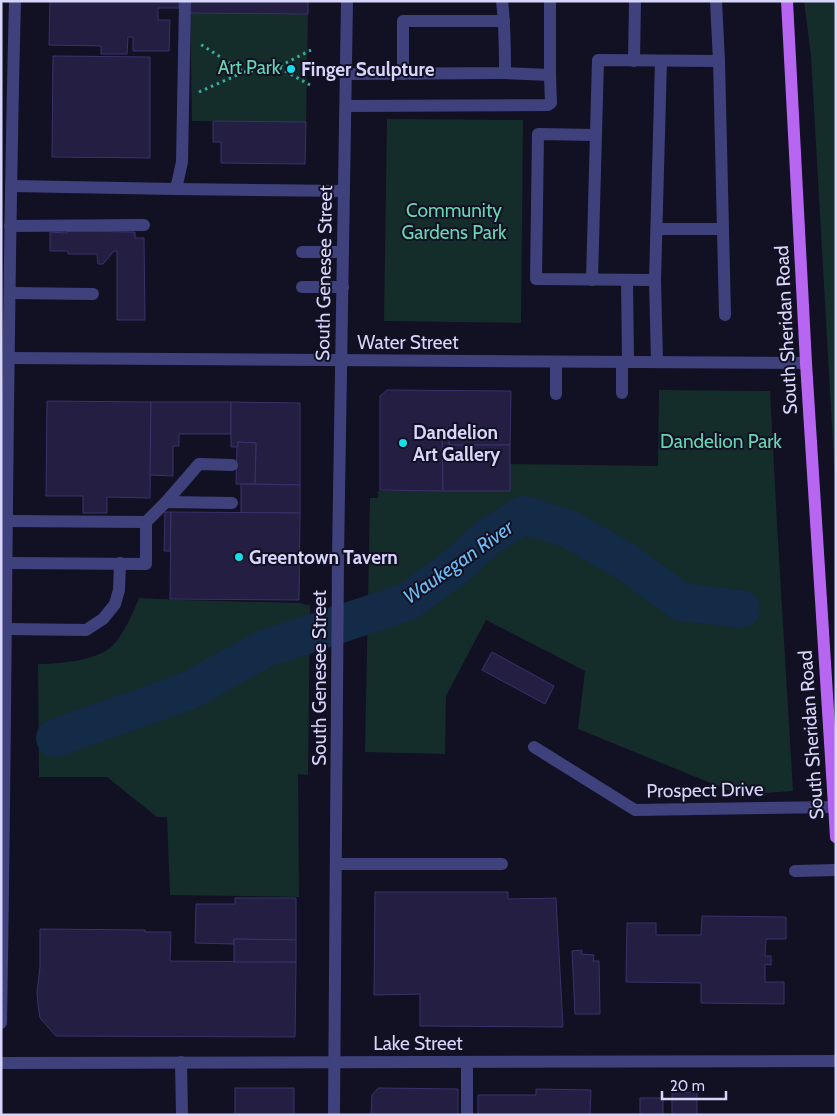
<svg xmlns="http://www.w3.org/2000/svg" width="837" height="1116" font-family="Cabin,sans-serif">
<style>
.green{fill:#142c2a}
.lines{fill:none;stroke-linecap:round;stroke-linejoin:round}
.river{stroke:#142b48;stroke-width:38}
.building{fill:#231e42;stroke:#3a326c}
.path{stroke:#3aab9e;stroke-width:3;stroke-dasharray:2.5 4;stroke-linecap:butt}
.minor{stroke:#3f417d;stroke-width:12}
.major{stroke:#b666f1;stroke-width:12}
.poi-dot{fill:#15dee8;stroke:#121023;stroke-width:2}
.labels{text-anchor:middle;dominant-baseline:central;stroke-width:4;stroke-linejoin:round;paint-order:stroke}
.park-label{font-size:19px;fill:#68d5b3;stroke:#121023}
.poi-label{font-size:19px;font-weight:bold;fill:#d8d5fb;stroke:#121023;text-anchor:start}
.street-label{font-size:19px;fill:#d8d5fb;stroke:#121023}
.water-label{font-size:20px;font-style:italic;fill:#6dbcf2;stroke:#121023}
</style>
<rect width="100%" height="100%" fill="#121023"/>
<g class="green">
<polygon points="804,1 836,1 836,497 811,56"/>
<polygon points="190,13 308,14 306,122 192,121"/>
<polygon points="387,119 523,120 521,323 384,321"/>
<polygon points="659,390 770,391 777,524 793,791 740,795 578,729 585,671 486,620 446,696 445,754 365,752 370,498 378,498 378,491 510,491 510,464 658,466"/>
<path d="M139,598L180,600L300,603L302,604L310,605L308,775L298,774L299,897L170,895L167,817H157L107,777H39L38,664C58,664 93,661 110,648C121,640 134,611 139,598Z"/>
</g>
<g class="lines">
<polyline class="river" points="55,738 188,691 264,649 407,602 454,568 488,537 524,515 569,529 628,563 681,602 741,609"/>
</g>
<g class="building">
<polygon points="50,1 179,1 179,8 158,8 158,20 170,20 169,51 133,51 133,37 128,37 127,54 101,54 101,46 49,45"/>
<polygon points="190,1 308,1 308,14 190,13"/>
<polygon points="53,56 150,57 150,158 52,157"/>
<polygon points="213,121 306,122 305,164 221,163 221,142 213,142"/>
<polygon points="67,231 135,232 135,238 144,238 145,320 117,320 117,251 114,251 103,264 98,264 97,254 68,254 68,251 50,251 50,232 67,233"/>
<polygon points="387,390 511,391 510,445 449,445 449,429 442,429 443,491 380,490 380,396"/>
<polygon points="47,401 151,402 150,498 107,497 107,513 83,513 83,496 46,496"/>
<polygon points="151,402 231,402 231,434 179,434 179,446 173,446 173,476 150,475"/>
<polygon points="231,402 300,403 300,485 255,484 256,443 238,442 238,447 231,447"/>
<polygon points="442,429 449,429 449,445 510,445 510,491 443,491"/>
<polygon points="238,442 256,443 255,484 236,484 237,447 238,447"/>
<polygon points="241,484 300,485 300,513 241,513"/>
<polygon points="165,512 171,512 170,551 164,551"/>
<polygon points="171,512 300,513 299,600 170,599"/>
<polygon points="492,652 554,686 545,704 482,670"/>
<polygon points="375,892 508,892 508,899 556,898 563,1027 420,1026 420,994 374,995"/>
<polygon points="235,898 296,898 296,940 234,939 234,944 195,943 196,904 235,904"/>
<polygon points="702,916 786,917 786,939 766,939 765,956 771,956 771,965 765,964 765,982 784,982 784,1004 701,1003 701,983 626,982 627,923 656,923 656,935 701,935"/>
<polygon points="40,929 145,930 145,932 171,932 170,961 296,962 295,1037 56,1036 40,1018 38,1005 37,992 40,967"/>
<polygon points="234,939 296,940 296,962 234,962"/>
<polygon points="582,950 581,954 594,955 593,961 599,961 600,1014 575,1014 572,951"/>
<rect x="235" y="1088" width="59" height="27"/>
<polygon points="378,1088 458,1089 458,1115 371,1115 372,1095"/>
<polygon points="536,1089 591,1090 590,1115 478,1115 478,1095 536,1095"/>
<polygon points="697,1092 697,1115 672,1115 672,1093"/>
<rect x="640" y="1098" width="23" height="17"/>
</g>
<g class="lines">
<g class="path">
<polyline points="244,72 278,67"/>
<polyline points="310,85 278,67 311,50"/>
<polyline points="199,92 244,72 200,44"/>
</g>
<g class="minor">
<polyline points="716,1 719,61 725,315"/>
<polyline points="634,61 635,1"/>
<polyline points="505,73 550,75 550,1"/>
<path d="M346,74L505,73C505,49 505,25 502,1"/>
<polyline points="403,74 403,21 504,21"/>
<polyline points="346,106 548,105 551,103 550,75"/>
<polyline points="595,135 538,134 536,279 655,280"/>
<polyline points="11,186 176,189 182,162 185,1"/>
<polyline points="176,189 344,191"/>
<polyline points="10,226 144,225"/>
<polyline points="657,229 723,229"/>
<polyline points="302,252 343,252"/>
<polyline points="592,280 598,60 719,61"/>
<polyline points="627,280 628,362"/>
<polyline points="302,287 343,287"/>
<polyline points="10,293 93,294"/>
<polyline points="9,358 806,363"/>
<polyline points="556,362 556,394"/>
<polyline points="622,362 622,393"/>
<polyline points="657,362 655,280 661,61"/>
<polyline points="166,502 199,464 232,465"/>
<polyline points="7,521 146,522"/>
<polyline points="7,563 146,564 146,522 166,502 232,503"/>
<polyline points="6,629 86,630 103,619 115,604 119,590 120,563"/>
<polyline points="534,747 635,810 834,807"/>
<polyline points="336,864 502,864"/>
<polyline points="795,871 836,870"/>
<path d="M1,1023C7,682 6,342 15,1"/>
<polyline points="181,1062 182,1115"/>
<polyline points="1,1063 836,1061"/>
<polyline points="334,1115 338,556 347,1"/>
<polyline points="467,1115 467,1062"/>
</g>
<polyline class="major" points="787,1 806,363 836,837"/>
</g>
<g class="poi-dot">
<circle cx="291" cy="69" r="5"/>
<circle cx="403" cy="443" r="5"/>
<circle cx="239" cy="557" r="5"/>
</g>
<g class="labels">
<g class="park-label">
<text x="249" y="67">Art Park</text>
<text x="454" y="210">Community<tspan x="454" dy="22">Gardens Park</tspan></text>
<text x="721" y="441">Dandelion Park</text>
</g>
<g class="poi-label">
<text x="301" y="69">Finger Sculpture</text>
<text x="413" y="432">Dandelion<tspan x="413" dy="22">Art Gallery</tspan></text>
<text x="249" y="557">Greentown Tavern</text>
</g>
<g class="street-label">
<text transform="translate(324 273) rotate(-89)">South Genesee Street</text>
<text transform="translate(786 330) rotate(-93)">South Sheridan Road</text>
<text x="408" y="342">Water Street</text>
<text transform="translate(319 678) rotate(-90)">South Genesee Street</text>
<text transform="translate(811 735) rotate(-94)">South Sheridan Road</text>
<text transform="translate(705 790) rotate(-1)">Prospect Drive</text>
<text x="418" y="1043">Lake Street</text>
</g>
<g class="water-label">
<text transform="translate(458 562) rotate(-35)">Waukegan River</text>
</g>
</g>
<rect width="837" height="1116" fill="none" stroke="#d8d5fb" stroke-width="5"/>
<path d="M662 1091v8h64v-8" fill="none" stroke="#d8d5fb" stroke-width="2.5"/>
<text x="670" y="1091" font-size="15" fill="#d8d5fb" stroke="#121023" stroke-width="4" paint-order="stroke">20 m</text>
</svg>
